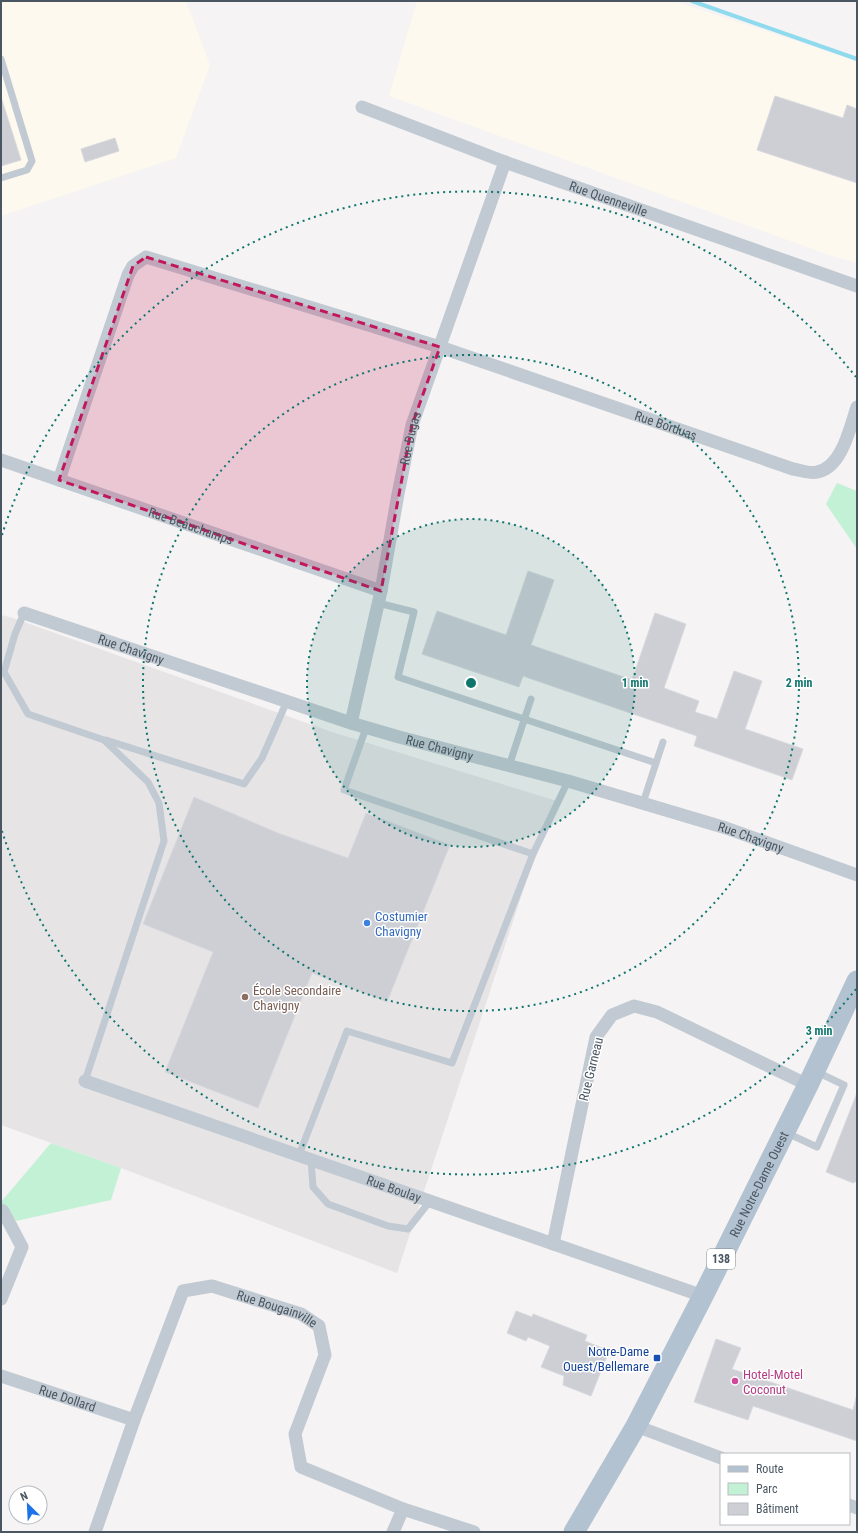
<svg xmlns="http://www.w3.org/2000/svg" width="858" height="1533" font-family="'Roboto Condensed',sans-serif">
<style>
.commercial{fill:#fdf9ef}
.education{fill:#e6e4e5}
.green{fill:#c3f1d5}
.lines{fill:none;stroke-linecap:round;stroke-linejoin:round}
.stream{stroke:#90daee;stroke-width:4}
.building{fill:#cdcfd5;stroke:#d7d9de}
.lane{stroke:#c1cad2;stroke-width:7}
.street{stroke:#c1cad2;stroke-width:13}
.primary{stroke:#b3c2d1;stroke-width:21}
.marked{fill:#c2185b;fill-opacity:0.2;stroke:#c2185b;stroke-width:3;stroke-dasharray:8 5;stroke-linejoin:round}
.ring{fill:none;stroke:#0f766e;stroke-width:2;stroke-dasharray:2 4}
.shop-dot{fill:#3f7fe0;stroke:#fff;stroke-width:1.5}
.education-dot{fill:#8d6e63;stroke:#fff;stroke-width:1.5}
.transit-dot{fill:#1a4fb4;stroke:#fff;stroke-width:1.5}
.hotel-dot{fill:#d1479c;stroke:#fff;stroke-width:1.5}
.labels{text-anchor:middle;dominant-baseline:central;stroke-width:3;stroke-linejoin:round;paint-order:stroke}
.shield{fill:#fff;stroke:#808990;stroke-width:1}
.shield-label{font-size:12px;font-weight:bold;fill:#4a5661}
.street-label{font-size:13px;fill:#4a5661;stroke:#fff}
.shop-label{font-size:13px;fill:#366cbe;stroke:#fff;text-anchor:start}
.education-label{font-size:13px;fill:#785e54;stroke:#fff;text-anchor:start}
.transit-label{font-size:13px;fill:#164399;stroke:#fff;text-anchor:end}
.hotel-label{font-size:13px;fill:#b23c85;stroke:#fff;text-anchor:start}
.centre{fill:#0f766e;stroke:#fff;stroke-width:2}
.ring-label{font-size:12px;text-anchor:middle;font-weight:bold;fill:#0f766e;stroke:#fff;stroke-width:3;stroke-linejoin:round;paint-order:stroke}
</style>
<rect width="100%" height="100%" fill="#f5f3f3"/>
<g class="commercial">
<polygon points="1,1 186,1 210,65 176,158 1,216"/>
<polygon points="417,1 674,1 857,61 857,263 832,256 389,96"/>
</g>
<polygon class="education" points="1,615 13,618 332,732 557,801 530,870 397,1273 121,1168 1,1125"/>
<g class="green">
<polygon points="837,483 857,491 857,549 826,504"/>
<polygon points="51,1143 121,1168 111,1200 16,1221 1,1202"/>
</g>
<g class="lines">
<polyline class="stream" points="692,1 857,59"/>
</g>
<g class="building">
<polygon points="775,96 843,118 847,105 857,109 857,183 757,150"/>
<polygon points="1,97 21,160 1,166"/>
<polygon points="115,138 119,151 85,162 81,149"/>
<polygon points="528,571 554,580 531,645 632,680 655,613 686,624 664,688 699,701 695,712 717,719 734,671 762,681 745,729 803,749 792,780 694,746 697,736 523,676 519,687 422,654 437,611 506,635"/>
<polygon points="194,797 278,833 348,858 366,813 450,845 387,1002 312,973 258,1108 165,1072 213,952 143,924"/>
<polygon points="857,1093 857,1181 853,1183 826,1172"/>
<polygon points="516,1311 532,1317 533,1314 587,1335 585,1341 609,1351 591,1396 563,1385 564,1376 541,1367 550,1346 528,1337 526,1341 507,1333"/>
<polygon points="716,1339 741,1348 732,1369 853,1410 857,1394 857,1441 753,1406 748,1420 694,1402"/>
</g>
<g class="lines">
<g class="lane">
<polyline points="1,59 32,161 27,170 1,178"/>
<polyline points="378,603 414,612 398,677 656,763 643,803"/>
<polyline points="24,613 15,634 4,672 28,714 104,740 148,782 159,803 164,841 85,1081"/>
<polyline points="366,728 344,790 533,854"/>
<polyline points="106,740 244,784 262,758 287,701"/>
<polyline points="656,763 663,742"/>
<polyline points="509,766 531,699"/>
<polyline points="787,1133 817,1147 844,1085 817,1072"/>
<polyline points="299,1155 347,1031 452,1063 533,854 568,781"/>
<polyline points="311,1159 313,1187 328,1204 388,1226 408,1229 430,1201"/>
</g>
<g class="street">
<path id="s1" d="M362,107L505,162L857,286"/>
<path id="s2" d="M1,460L381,591"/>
<path id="s3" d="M59,480L128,275L133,266L146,257L440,347L793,469C800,470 810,474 817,472C842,468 850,427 857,407"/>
<path id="s4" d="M24,613L351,723L399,737L568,781L726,828L857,875"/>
<path id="s5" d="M351,723L381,591L398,494L412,425L505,162"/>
<path id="s6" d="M85,1081L703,1296"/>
<polyline points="1,1210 3,1211 22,1247 1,1299"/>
<polyline points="553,1244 596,1037 612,1015 634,1006 657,1012 808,1085"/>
<path id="s7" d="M1,1376L134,1420"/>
<polyline points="636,1426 721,1458"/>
<polyline points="849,1505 857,1508"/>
<path id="s8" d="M95,1532L134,1420L183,1291L212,1286L301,1314L319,1326L325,1355L295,1434L301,1467L403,1509L474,1532"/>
<polyline points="393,1532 403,1509"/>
</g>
<path class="primary" id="s9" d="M574,1532L636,1426L703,1296L808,1085L857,981"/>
</g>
<path class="marked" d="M146,257L440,347L412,425L381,591L59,480L133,266Z"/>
<circle cx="471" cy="683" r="164" fill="#0f766e" fill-opacity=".12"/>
<g class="ring">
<circle cx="471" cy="683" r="164"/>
<circle cx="471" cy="683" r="328"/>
<path d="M856 989A492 492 0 0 1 2 831M2 535A492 492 0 0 1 856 377"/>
</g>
<circle class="shop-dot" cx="367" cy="923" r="4"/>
<circle class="education-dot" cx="245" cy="997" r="4"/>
<rect class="transit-dot" x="653" y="1354" width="8" height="8" rx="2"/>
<circle class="hotel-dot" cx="735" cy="1381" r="4"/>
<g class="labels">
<rect class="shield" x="707" y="1249" width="28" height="20" rx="3"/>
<g class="shield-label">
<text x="721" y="1259">138</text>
</g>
<g class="street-label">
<text stroke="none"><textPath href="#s1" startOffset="263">Rue Quenneville</textPath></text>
<text stroke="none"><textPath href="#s3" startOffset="789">Rue Borduas</textPath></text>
<text stroke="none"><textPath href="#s5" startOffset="291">Rue Dugas</textPath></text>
<text stroke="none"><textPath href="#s2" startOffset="201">Rue Beauchamps</textPath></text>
<text stroke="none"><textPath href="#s4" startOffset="113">Rue Chavigny</textPath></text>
<text stroke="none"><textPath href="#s4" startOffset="437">Rue Chavigny</textPath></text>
<text stroke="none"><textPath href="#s4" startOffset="761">Rue Chavigny</textPath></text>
<text transform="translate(591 1069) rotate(-76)">Rue Garneau</text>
<text stroke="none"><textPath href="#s9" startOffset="394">Rue Notre-Dame Ouest</textPath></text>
<text stroke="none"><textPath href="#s6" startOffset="327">Rue Boulay</textPath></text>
<text stroke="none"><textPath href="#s8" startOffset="355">Rue Bougainville</textPath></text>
<text stroke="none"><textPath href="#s7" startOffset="70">Rue Dollard</textPath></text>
</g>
<g class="shop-label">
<text x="375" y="916">Costumier<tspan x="375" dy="15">Chavigny</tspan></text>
</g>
<g class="education-label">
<text x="253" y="990">École Secondaire<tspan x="253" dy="15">Chavigny</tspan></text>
</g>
<g class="transit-label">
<text x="649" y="1351">Notre-Dame<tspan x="649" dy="15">Ouest/Bellemare</tspan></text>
</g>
<g class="hotel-label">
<text x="743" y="1374">Hotel-Motel<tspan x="743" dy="15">Coconut</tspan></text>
</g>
</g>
<circle cx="471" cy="683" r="6" class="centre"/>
<g class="ring-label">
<text x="635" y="687">1 min</text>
<text x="799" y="687">2 min</text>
<text x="819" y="1035">3 min</text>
</g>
<rect width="858" height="1533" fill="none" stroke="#4a5661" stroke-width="4"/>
<rect x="720" y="1453" width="130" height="72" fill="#ffffff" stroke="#b7bbc0"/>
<rect x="728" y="1466" width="20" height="6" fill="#b3c2d1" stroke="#b7bbc0"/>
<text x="756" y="1473" font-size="12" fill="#4a5661">Route</text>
<rect x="728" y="1483" width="20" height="12" fill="#c3f1d5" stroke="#b7bbc0"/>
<text x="756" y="1493" font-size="12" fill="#4a5661">Parc</text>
<rect x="728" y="1503" width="20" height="12" fill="#cdcfd5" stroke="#b7bbc0"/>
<text x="756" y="1513" font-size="12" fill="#4a5661">Bâtiment</text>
<g transform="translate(28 1505) rotate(336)"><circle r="19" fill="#ffffff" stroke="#b7bbc0"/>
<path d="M0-3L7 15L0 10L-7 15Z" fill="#1a73e8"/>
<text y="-6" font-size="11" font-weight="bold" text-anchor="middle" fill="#4a5661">N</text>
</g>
</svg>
